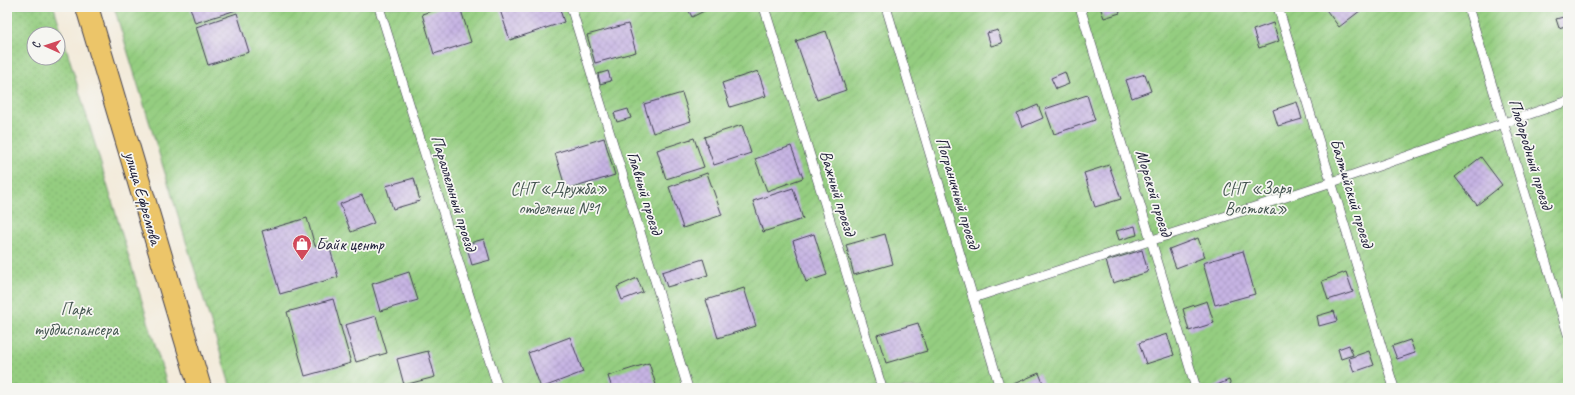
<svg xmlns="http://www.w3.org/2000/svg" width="1575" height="395" font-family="Caveat,sans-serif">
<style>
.park{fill:url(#park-dots);stroke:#5b785e;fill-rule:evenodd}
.garden{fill:url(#garden-furrows);stroke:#5b785e}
.building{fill:url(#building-cross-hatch)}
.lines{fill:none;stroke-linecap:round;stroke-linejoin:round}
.service-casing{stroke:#414053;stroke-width:10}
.primary-casing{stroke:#414053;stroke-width:24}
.service{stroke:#fff;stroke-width:9}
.primary{stroke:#ecc569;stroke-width:22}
.labels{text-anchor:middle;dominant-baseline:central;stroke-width:3.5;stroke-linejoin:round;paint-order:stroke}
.street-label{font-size:17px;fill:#22223b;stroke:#f6f6f2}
.park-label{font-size:17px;fill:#445550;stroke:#f6f6f2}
.poi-label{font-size:17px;fill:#22223b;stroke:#f6f6f2;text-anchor:start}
</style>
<defs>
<pattern id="park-dots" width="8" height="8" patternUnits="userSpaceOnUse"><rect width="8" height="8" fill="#94cd80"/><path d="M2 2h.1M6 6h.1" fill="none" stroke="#7fb070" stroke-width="1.8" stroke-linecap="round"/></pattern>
<pattern id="garden-furrows" width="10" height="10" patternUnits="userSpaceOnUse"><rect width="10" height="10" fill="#94cd80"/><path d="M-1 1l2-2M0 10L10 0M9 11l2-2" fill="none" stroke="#7fb070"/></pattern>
<pattern id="building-cross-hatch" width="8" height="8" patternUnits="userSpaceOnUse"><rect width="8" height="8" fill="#c6b4e3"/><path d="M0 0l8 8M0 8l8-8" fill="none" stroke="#aa9ac4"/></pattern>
</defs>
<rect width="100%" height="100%" fill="#f6f6f2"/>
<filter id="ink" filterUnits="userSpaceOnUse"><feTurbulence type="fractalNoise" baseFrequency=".025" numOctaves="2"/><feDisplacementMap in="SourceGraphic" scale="8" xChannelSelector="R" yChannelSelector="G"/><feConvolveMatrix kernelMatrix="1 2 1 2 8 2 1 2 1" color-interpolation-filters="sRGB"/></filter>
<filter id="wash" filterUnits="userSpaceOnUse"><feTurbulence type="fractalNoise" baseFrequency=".012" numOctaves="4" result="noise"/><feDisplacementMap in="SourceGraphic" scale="16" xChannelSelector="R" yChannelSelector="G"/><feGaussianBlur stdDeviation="0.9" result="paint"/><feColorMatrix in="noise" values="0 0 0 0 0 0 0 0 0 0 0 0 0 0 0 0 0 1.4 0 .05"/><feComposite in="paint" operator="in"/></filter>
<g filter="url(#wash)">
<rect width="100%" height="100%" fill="#f3ebdb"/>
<path class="park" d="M7,7H54L168,388H7ZM34,34H58V58H34Z"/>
<polygon class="garden" points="114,7 1568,7 1568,388 231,388"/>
<g id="blocks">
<g class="building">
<polygon points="190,7 246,7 195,23"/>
<polygon points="443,7 460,7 471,42 434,54 422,14"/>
<polygon points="499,7 559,7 564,22 510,40"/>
<polygon points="687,7 704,7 706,10 692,17"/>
<polygon points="1100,7 1118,7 1120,13 1104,18"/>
<polygon points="1324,7 1365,7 1339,27"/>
<polygon points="237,13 249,52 208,65 196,27"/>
<polygon points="1567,16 1568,25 1559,28 1556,19"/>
<polygon points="1273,23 1279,41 1259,48 1253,30"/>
<polygon points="628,24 636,52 595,63 587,35"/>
<polygon points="998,30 1002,43 991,46 987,33"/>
<polygon points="826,31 846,90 817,100 796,41"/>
<polygon points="608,71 611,81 600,84 598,74"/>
<polygon points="758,71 766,96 730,107 722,83"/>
<polygon points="1065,72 1069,84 1056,89 1051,78"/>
<polygon points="1145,74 1151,91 1132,98 1126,80"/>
<polygon points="682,93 691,121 653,133 644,104"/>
<polygon points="1087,95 1095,120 1054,134 1045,109"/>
<polygon points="1297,102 1302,119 1278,126 1273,110"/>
<polygon points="1038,105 1043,118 1022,127 1017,114"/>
<polygon points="628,109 631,118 617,122 614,113"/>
<polygon points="742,125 751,153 714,165 704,137"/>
<polygon points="604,138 615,175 566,190 555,153"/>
<polygon points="694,138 704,167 666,179 657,150"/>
<polygon points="791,146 803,178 767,191 755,159"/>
<polygon points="1481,157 1502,185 1477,205 1455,177"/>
<polygon points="1109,165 1121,199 1095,207 1084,173"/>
<polygon points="707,173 722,215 683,228 669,187"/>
<polygon points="414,178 420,201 393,209 386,186"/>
<polygon points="793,188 803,219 763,232 753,201"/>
<polygon points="362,195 374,223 351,232 340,204"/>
<polygon points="307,218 315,246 328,242 338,277 280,294 262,231"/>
<polygon points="1135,226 1137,235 1119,240 1116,231"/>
<polygon points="814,234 827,275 806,282 793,241"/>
<polygon points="885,234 893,264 854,275 846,245"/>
<polygon points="1198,238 1205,257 1176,268 1169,249"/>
<polygon points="484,239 490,260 472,265 466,244"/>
<polygon points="1142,250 1148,272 1113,283 1106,261"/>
<polygon points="1243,251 1255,294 1215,305 1203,263"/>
<polygon points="703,259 708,275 667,287 662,272"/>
<polygon points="409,272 418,300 380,311 372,284"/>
<polygon points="1346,272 1353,292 1328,300 1322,281"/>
<polygon points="637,278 643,292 622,300 617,287"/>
<polygon points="744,288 756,326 718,338 706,300"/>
<polygon points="333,299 351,363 305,376 287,312"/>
<polygon points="1207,301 1214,323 1189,331 1183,309"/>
<polygon points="1334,311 1337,321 1319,326 1317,316"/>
<polygon points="376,316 387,353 356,362 345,325"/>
<polygon points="918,323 927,351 886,363 877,335"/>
<polygon points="1167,334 1174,355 1146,364 1139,343"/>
<polygon points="570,337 583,372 541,388 528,353"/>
<polygon points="1410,340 1415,353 1397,359 1392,346"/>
<polygon points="1349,345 1353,355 1341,359 1338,349"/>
<polygon points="428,351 435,377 404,385 397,359"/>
<polygon points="1369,351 1374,365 1354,372 1349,358"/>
<polygon points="649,363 657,388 612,388 608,376"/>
<polygon points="1039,373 1045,388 1010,388 1009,386"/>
<polygon points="1229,380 1232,388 1210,388"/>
</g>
</g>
</g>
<g filter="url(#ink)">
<use href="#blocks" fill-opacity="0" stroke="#414053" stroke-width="1"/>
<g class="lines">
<defs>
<g id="service">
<polyline points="379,7 498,388"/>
<polyline points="571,7 688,388"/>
<polyline points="764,7 882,388"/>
<polyline points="886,7 1000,388"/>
<polyline points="1080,7 1196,388"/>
<polyline points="1278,7 1394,388"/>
<polyline points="1468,7 1568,334"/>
<polyline points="973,298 1332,182 1568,101"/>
</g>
<polyline id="primary" points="87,7 200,388"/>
</defs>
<use href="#service" class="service-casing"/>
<use href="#primary" class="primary-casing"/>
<use href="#service" class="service"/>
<use href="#primary" class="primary"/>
</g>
</g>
<defs>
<symbol id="shop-pin" viewBox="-11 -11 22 30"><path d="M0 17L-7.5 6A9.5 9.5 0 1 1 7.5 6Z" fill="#d1495b" stroke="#f6f6f2"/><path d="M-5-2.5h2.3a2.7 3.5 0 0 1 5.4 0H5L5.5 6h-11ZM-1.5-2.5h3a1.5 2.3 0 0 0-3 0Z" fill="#fff"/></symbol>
</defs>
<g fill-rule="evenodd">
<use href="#shop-pin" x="291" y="233" width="22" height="30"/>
</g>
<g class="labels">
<g class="street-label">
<text transform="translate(1531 154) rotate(73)">Плодородный проезд</text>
<text transform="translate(454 193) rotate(73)">Параллельный проезд</text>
<text transform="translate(645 193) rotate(73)">Главный проезд</text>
<text transform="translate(838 193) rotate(73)">Важный проезд</text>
<text transform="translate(958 193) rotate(73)">Пограничный проезд</text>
<text transform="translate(1154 193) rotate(73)">Морской проезд</text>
<text transform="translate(1352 193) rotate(73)">Балтийский проезд</text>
<text transform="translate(143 198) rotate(74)">улица Ефремова</text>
</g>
<g class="park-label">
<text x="559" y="188">СНТ «Дружба»<tspan x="559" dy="20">отделение №1</tspan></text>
<text x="1256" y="188">СНТ «Заря<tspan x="1256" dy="20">Востока»</tspan></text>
<text x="76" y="309">Парк<tspan x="76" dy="20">тубдиспансера</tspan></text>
</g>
<g class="poi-label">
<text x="316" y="244">Байк центр</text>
</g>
</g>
<rect width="1575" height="395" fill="none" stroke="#f6f6f2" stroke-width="24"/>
<g transform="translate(46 46) rotate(273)"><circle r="19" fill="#f6f6f2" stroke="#a1a1a9"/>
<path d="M0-3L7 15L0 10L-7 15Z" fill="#d1495b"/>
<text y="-6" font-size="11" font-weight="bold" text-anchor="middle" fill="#22223b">С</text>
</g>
</svg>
